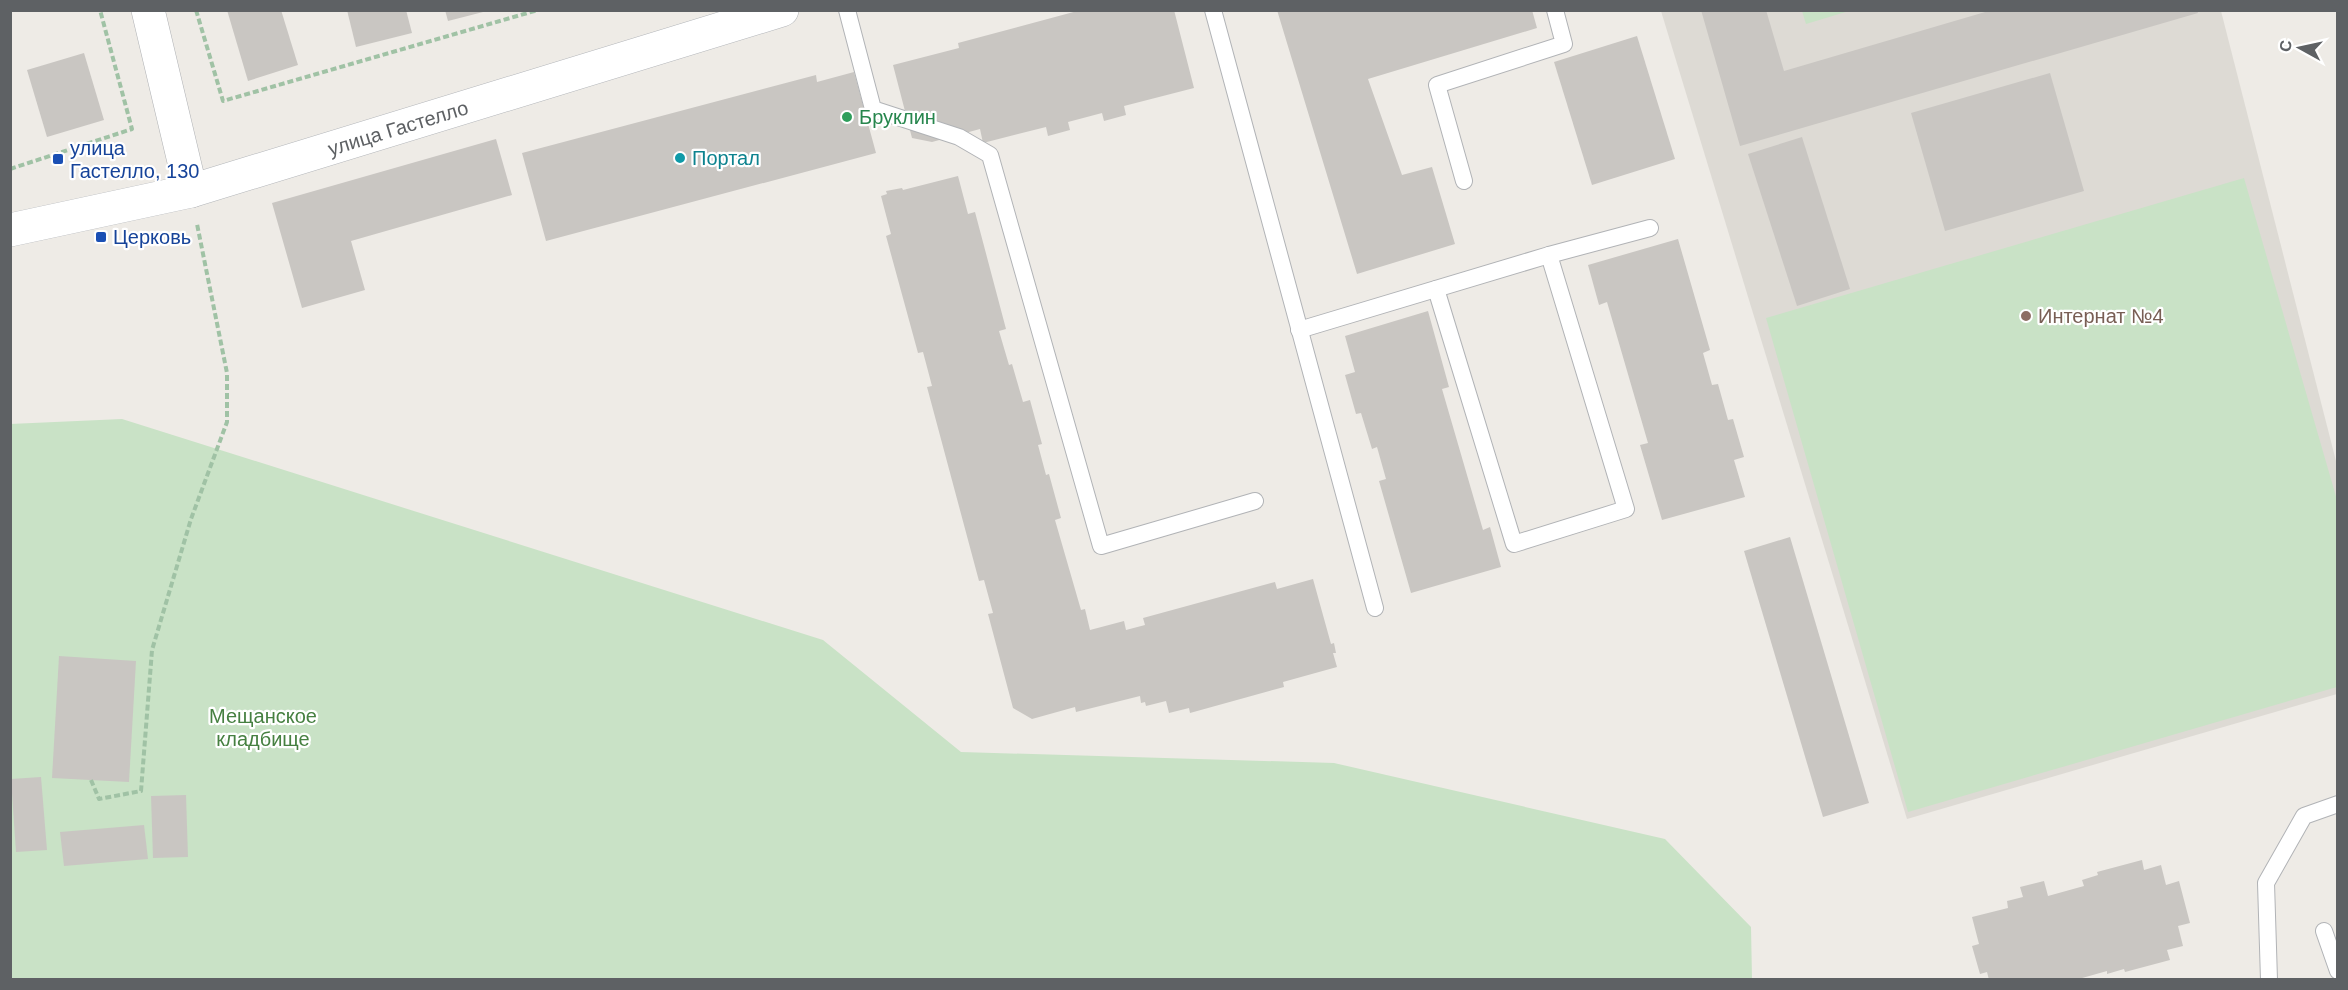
<svg xmlns="http://www.w3.org/2000/svg" width="2348" height="990" font-family="Arial,sans-serif">
<style>
.education{fill:#dddad4}
.green{fill:#c9e2c6}
.building{fill:#c9c6c2}
.lines{fill:none;stroke-linecap:round;stroke-linejoin:round}
.lane-casing{stroke:#b1b3b6;stroke-width:18}
.street-casing{stroke:#b1b3b6;stroke-width:34}
.secondary-casing{stroke:#b2b5b9;stroke-width:34}
.path{stroke:#a0c2a5;stroke-width:4;stroke-dasharray:6 3;stroke-linecap:butt}
.lane{stroke:#fff;stroke-width:16}
.street{stroke:#fff;stroke-width:33}
.secondary{stroke:#fff;stroke-width:33}
.leisure-dot{fill:#2e9e5b;stroke:#fff;stroke-width:2}
.culture-dot{fill:#0f9aa8;stroke:#fff;stroke-width:2}
.transit-dot{fill:#1a4fb4;stroke:#fff;stroke-width:2}
.education-dot{fill:#8d6e63;stroke:#fff;stroke-width:2}
.labels{text-anchor:middle;dominant-baseline:central;stroke-width:4.5;stroke-linejoin:round;paint-order:stroke}
.leisure-label{font-size:20px;fill:#27864d;stroke:#fff;text-anchor:start}
.street-label{font-size:20px;fill:#5e6164;stroke:#fff}
.transit-label{font-size:20px;fill:#164399;stroke:#fff;text-anchor:start}
.culture-label{font-size:20px;fill:#0d838f;stroke:#fff;text-anchor:start}
.education-label{font-size:20px;fill:#785e54;stroke:#fff;text-anchor:start}
.park-label{font-size:20px;fill:#468041;stroke:#fff}
</style>
<rect width="100%" height="100%" fill="#eeebe6"/>
<polygon class="education" points="1661,11 2221,11 2337,465 2337,694 1907,819"/>
<g class="green">
<polygon points="1802,11 1802,10 1849,11 1806,24"/>
<polygon points="2244,178 2337,500 2337,687 1908,812 1766,318"/>
<polygon points="122,419 823,640 961,752 1334,763 1665,839 1751,927 1752,979 11,979 10,424"/>
</g>
<g class="building">
<polygon points="227,10 281,10 298,65 248,81"/>
<polygon points="347,10 406,10 412,33 356,47"/>
<polygon points="445,10 487,10 487,11 448,21"/>
<polygon points="1081,10 1174,10 1194,88 1124,106 1126,115 1104,121 1102,113 1068,122 1070,130 1048,136 1046,127 983,143 980,129 932,142 912,138 893,65 959,48 958,43"/>
<polygon points="1277,10 1532,10 1537,28 1368,79 1402,175 1432,167 1455,244 1357,274"/>
<polygon points="1701,10 1766,10 1784,71 1992,10 2197,10 2198,13 1740,146"/>
<polygon points="1637,36 1675,159 1592,185 1554,62"/>
<polygon points="84,53 104,120 47,137 27,70"/>
<polygon points="854,72 876,153 546,241 522,153 816,75 817,82"/>
<polygon points="2050,73 2084,191 1945,231 1911,113"/>
<polygon points="1802,137 1850,289 1797,306 1748,154"/>
<polygon points="496,139 512,195 351,241 365,290 302,308 272,203"/>
<polygon points="958,176 968,214 975,212 1006,329 999,331 1009,365 1012,364 1023,402 1030,400 1042,444 1038,445 1046,475 1049,474 1061,518 1055,520 1081,610 1085,609 1090,630 1124,621 1126,630 1145,625 1143,618 1275,582 1277,589 1313,579 1331,644 1334,643 1336,653 1333,653 1337,667 1283,682 1284,687 1190,713 1189,708 1169,713 1166,701 1146,706 1145,702 1141,703 1140,696 1076,712 1075,707 1032,719 1013,708 988,614 993,613 984,580 979,581 927,387 932,386 923,352 918,353 886,236 891,234 881,196 887,194 886,191 902,188 903,190"/>
<polygon points="1678,239 1710,350 1703,353 1712,385 1718,384 1728,420 1733,419 1744,457 1734,460 1745,497 1662,520 1640,445 1648,443 1607,302 1599,305 1588,265"/>
<polygon points="1428,311 1449,387 1442,389 1483,530 1490,527 1501,567 1411,593 1379,481 1386,479 1377,447 1372,449 1361,413 1356,414 1345,375 1355,372 1345,336"/>
<polygon points="1790,537 1869,803 1823,817 1744,551"/>
<polygon points="59,656 136,661 129,782 52,778"/>
<polygon points="41,777 47,850 16,852 11,779"/>
<polygon points="186,795 188,857 153,858 151,796"/>
<polygon points="144,825 148,859 64,866 60,832"/>
<polygon points="2142,860 2144,870 2161,865 2166,885 2179,881 2190,923 2178,926 2183,946 2167,950 2170,960 2125,972 2124,969 2107,974 2107,971 2075,980 1989,980 1987,972 1980,974 1972,946 1979,944 1972,917 2008,908 2007,901 2023,897 2020,887 2044,881 2048,896 2084,886 2082,880 2098,875 2097,872"/>
</g>
<g class="lines">
<defs>
<g id="lane">
<polyline points="847,10 873,109 959,137 990,155 1101,546 1255,501"/>
<polyline points="1213,10 1375,608"/>
<polyline points="1464,181 1437,85 1564,44 1555,10"/>
<polyline points="1436,289 1514,544 1626,509 1549,255"/>
<polyline points="1299,330 1549,255 1650,228"/>
<polyline points="2324,931 2338,971"/>
<polyline points="2269,980 2266,883 2304,816 2338,804"/>
</g>
<polyline id="street" points="148,10 191,191"/>
<polyline id="secondary" points="10,230 191,191 782,10"/>
</defs>
<use href="#lane" class="lane-casing"/>
<use href="#street" class="street-casing"/>
<use href="#secondary" class="secondary-casing"/>
<g class="path">
<polyline points="196,10 223,101 538,10"/>
<polyline points="10,169 132,129 100,10"/>
<polyline points="91,780 99,799 141,791 152,650 191,519 227,422 227,373 197,224"/>
</g>
<use href="#lane" class="lane"/>
<use href="#street" class="street"/>
<use href="#secondary" class="secondary"/>
</g>
<circle class="leisure-dot" cx="847" cy="117" r="6"/>
<circle class="culture-dot" cx="680" cy="158" r="6"/>
<g class="transit-dot">
<rect x="52" y="153" width="12" height="12" rx="3"/>
<rect x="95" y="231" width="12" height="12" rx="3"/>
</g>
<circle class="education-dot" cx="2026" cy="316" r="6"/>
<g class="labels">
<g class="leisure-label">
<text x="859" y="117">Бруклин</text>
</g>
<g class="street-label">
<text transform="translate(398 128) rotate(-17)">улица Гастелло</text>
</g>
<g class="transit-label">
<text x="70" y="148">улица<tspan x="70" dy="23">Гастелло, 130</tspan></text>
<text x="113" y="237">Церковь</text>
</g>
<g class="culture-label">
<text x="692" y="158">Портал</text>
</g>
<g class="education-label">
<text x="2038" y="316">Интернат №4</text>
</g>
<g class="park-label">
<text x="263" y="716">Мещанское<tspan x="263" dy="23">кладбище</tspan></text>
</g>
</g>
<rect width="2348" height="990" fill="none" stroke="#5e6164" stroke-width="24"/>
<g transform="translate(2300 48) rotate(278)" stroke="#ffffff" stroke-width="4.5" paint-order="stroke">
<path d="M0-4.5L10 22L0 15L-10 22Z" fill="#5e6164"/>
<text y="-9" font-size="16" font-weight="bold" text-anchor="middle" fill="#5e6164">С</text>
</g>
</svg>
